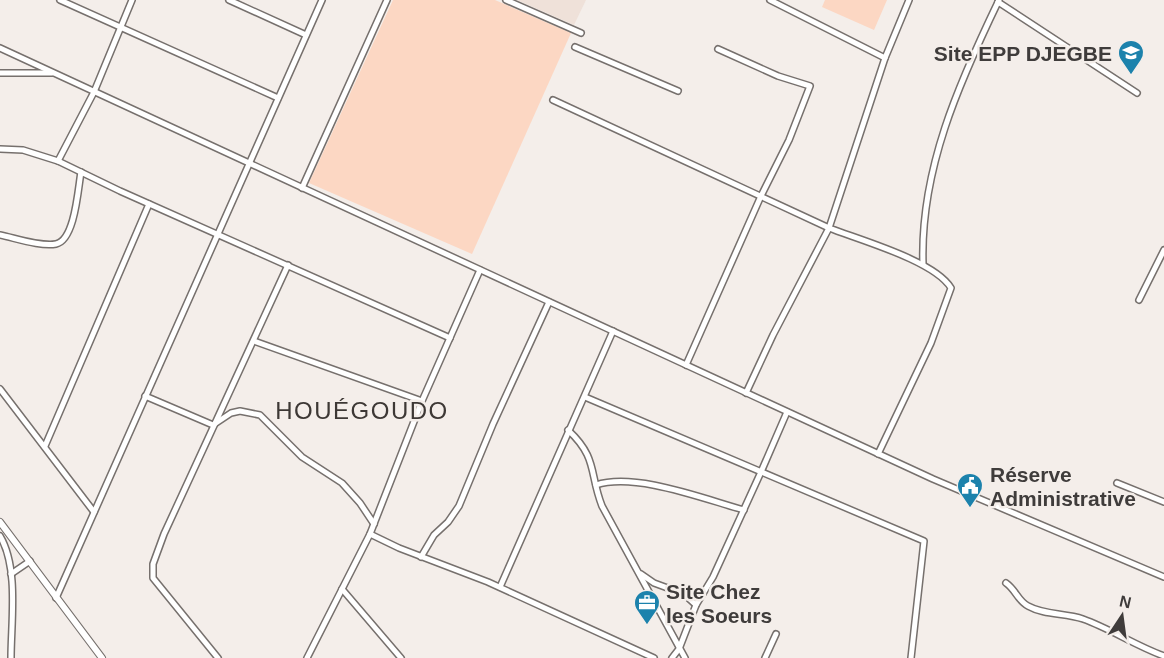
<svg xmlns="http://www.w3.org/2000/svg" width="1164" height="658" font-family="Arial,sans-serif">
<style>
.built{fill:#efe1d9}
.grass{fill:#fcd7c3}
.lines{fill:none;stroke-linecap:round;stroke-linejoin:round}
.minor-casing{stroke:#76706d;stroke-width:8}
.tertiary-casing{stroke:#76706d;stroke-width:8}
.minor{stroke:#fff;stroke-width:5}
.tertiary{stroke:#fff;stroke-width:6}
.labels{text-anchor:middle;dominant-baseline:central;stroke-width:5;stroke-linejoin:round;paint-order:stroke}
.poi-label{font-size:21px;font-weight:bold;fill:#3f3c3b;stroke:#f4eeea;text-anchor:start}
.quarter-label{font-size:24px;letter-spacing:1.5px;fill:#3d3835;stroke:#f4eeea}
</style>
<rect width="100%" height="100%" fill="#f4eeea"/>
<polygon class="built" points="517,0 586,0 574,25"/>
<g class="grass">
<polygon points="393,0 495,0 571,33 472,254 309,183"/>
<polygon points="825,0 887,0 874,30 822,7"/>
</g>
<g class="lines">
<defs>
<g id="minor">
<polyline points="60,0 278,98"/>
<polyline points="229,0 306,35"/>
<polyline points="506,0 581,33"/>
<polyline points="770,0 885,58"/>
<polyline points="998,2 1137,93"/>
<polyline points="575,47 678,91"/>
<polyline points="0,48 933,479 1164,577"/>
<polyline points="0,73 52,73"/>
<polyline points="553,100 829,228 773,335 746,393"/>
<polyline points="0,149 23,150 58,161 120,191 450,338"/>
<polyline points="58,161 94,92 132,0"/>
<polyline points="302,188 387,0"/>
<path d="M0,235C15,238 41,247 56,244C75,240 78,189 81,172"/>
<path d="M923,264C920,170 959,83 999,0"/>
<polyline points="1139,300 1164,250"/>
<polyline points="254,341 422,401"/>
<polyline points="686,365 761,196 789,140 810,86 778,76 718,49"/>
<polyline points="0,389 94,512"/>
<polyline points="145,396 213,425 231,413 240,411 260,415 302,457 342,483 360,503 374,524"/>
<polyline points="585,397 924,541 911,658"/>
<path d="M568,430C598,458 589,473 602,506L685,658"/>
<polyline points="45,446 149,204"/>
<path d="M878,454L931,343L951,288C935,261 860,240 829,228L885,58L909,0"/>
<polyline points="1117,483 1164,502"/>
<path d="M596,485C635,472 704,499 744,510"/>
<polyline points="370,534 399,548 488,582 654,658"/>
<path d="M0,536C19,568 11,622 11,658"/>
<polyline points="421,557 434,535 448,522 459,506 493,424 549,302"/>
<polyline points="11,574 30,561"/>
<polyline points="641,574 654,583 684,594 696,605"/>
<path d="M1006,583C1016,590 1018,601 1028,606C1044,615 1065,613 1083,619C1111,629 1136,646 1164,656"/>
<polyline points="500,587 613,331"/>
<polyline points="342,589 401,658"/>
<polyline points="56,598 322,0"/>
<polyline points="218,658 153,578 153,564 164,534 288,265"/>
<polyline points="307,658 370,534 422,401 480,270"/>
<polyline points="672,658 679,649 696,605 713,577 761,472 787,412"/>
<polyline points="765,658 776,634"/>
</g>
<polyline id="tertiary" points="0,522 102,658"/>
</defs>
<use href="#minor" class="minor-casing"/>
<use href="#tertiary" class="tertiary-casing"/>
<use href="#minor" class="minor"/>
<use href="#tertiary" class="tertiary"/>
</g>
<defs>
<symbol id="school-pin" viewBox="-11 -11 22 30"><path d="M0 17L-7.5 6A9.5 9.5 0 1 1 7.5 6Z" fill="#1c82ac" stroke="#f4eeea"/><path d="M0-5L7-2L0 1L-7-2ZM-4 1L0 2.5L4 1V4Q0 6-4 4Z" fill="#fff"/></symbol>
<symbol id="civic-pin" viewBox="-11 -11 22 30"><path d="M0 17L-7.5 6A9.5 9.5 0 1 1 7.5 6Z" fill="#1c82ac" stroke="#f4eeea"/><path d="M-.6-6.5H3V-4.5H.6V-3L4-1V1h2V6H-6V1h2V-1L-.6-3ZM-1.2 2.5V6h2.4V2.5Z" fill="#fff"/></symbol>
<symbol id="office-pin" viewBox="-11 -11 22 30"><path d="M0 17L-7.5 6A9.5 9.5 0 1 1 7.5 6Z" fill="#1c82ac" stroke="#f4eeea"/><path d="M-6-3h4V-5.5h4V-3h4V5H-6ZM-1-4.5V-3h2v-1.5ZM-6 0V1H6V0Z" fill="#fff"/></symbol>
</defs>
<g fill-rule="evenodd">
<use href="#school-pin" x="1116" y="38" width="30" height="40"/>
<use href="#civic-pin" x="955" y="471" width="30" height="40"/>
<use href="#office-pin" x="632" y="588" width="30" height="40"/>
</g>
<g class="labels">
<g class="poi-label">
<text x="1112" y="53" text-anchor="end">Site EPP DJEGBE</text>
<text x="990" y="474">Réserve<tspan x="990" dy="24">Administrative</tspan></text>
<text x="666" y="591">Site Chez<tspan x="666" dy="24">les Soeurs</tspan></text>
</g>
<g class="quarter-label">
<text x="362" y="410">HOUÉGOUDO</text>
</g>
</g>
<g transform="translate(1122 616) rotate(13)" stroke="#f4eeea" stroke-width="4.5" paint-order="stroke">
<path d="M0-4.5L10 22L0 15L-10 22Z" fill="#3f3c3b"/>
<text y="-9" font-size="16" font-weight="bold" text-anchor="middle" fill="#3f3c3b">N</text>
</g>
</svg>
